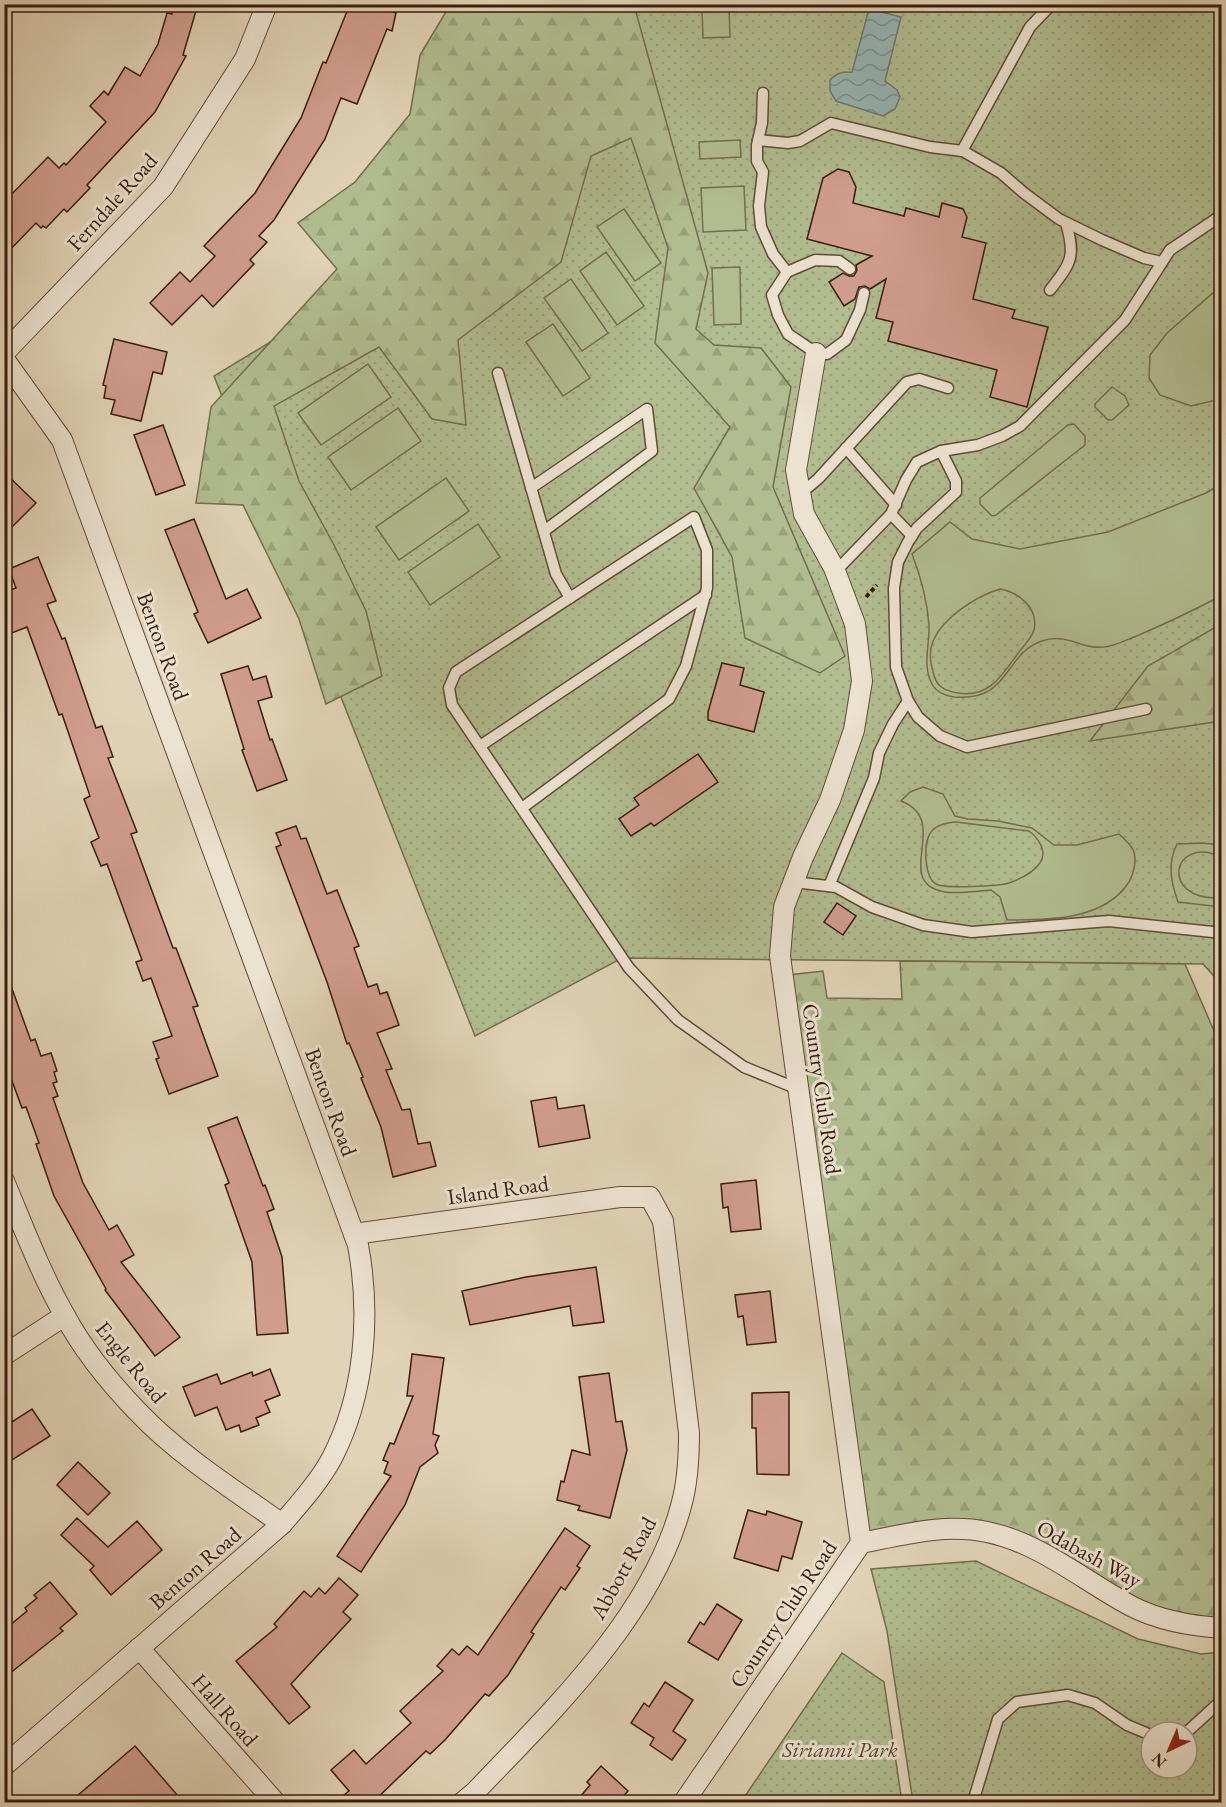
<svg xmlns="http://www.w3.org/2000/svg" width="1226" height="1807" font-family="'EB Garamond',serif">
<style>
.green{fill:url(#green-dots);stroke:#756c4f;stroke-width:1.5;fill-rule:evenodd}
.forest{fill:url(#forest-firs);stroke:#756c4f;stroke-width:1.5}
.pitch{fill:#b1bd90;stroke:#756c4f;stroke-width:1.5;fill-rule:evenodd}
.water{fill:url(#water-waves);stroke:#717873;stroke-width:1.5}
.building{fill:#d19d8f;stroke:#391c0e;stroke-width:1.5}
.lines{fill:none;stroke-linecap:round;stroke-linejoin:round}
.lane-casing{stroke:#634a38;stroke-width:13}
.street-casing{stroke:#634a38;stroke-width:22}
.path{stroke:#391c0e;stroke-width:4;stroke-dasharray:4.5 3;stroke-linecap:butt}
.lane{stroke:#ece2d0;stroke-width:10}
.street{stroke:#ece2d0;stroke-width:20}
.labels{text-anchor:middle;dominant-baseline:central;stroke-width:6;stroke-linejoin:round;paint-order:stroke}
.street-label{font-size:22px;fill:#391c0e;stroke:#ece2d0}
.park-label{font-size:22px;font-style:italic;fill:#57442e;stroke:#ece2d0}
</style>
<defs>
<pattern id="green-dots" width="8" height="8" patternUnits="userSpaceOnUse" patternTransform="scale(1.5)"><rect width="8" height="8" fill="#b1bd90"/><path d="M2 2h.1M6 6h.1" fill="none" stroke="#99a27b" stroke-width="1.8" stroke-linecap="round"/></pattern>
<pattern id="forest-firs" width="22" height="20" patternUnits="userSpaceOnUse" patternTransform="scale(1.5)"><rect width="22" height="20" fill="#b1bd90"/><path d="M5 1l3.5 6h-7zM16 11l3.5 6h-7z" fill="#99a27b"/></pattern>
<pattern id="water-waves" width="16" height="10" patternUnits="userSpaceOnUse" patternTransform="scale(1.5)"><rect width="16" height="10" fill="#96b6b6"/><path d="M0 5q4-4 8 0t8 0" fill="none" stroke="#7b9392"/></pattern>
</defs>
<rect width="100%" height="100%" fill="#e1d3b7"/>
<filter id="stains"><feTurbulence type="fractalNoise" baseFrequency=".00333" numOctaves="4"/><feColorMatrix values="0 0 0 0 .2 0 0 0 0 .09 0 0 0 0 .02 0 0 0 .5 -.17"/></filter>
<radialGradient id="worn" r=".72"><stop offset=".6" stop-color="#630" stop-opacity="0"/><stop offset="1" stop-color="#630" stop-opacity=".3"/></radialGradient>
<g class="green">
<polygon points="584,5 1221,5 1221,984 1203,964 622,958 475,1036 214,376 602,141"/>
<path d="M976,1561L1138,1639L1201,1654L1221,1652V1802H913L887,1631L871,1569ZM1151,1732H1187V1768H1151Z"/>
<polygon points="842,1653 884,1682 902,1802 741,1802"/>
</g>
<g class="forest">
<polygon points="450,5 634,5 708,273 696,329 714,345 761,348 791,387 773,487 845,656 820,673 745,638 732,557 694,488 730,427 655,343 668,248 631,138 591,156 561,262 458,340 466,425 432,419 379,347 274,406 299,481 334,545 366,611 382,676 326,704 299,619 243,505 196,503 211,407 337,269 298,223 355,182 410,114 420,55"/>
<polygon points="1221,624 1221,721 1090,741 1148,666"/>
<polygon points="900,961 1185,964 1221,1047 1221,1628 1187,1626 986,1532 861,1543 788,975 823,971 827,998 902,999"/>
</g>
<g class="pitch">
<polygon points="729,8 730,37 703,38 702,9"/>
<polygon points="740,140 741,157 700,159 699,142"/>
<polygon points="744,186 746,230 703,232 701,188"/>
<polygon points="624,209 661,263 635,281 597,227"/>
<polygon points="606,252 644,306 617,325 580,271"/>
<polygon points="740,267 741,324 714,325 712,268"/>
<polygon points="571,279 608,333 582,351 544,298"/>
<polygon points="1221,286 1221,399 1191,406 1160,395 1149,378 1150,355 1167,333"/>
<polygon points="553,324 590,378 563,396 526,342"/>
<polygon points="368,364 391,397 321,445 298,413"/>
<polygon points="1112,387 1125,396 1129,405 1112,420 1108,420 1095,407 1095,404"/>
<polygon points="398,408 421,441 351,490 328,457"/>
<polygon points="1074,424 1085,436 1085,445 996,515 992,516 980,504 980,498 1068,425"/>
<polygon points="446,478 469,511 399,560 376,527"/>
<path d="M1221,484V596C1194,610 1167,623 1139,635C1128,639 1116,646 1104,647C1082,650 1066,632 1042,641C1003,654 1011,702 954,697C946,696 936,692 932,684C922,666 930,643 929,625C927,599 921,577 912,554L950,522L972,539L1020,549L1108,532L1206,493ZM1000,589C1018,592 1039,608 1034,630C1031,640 1021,648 1016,656C1001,677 988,698 958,693C944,691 936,686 933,672C930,662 929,651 933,641C943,617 977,596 1000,589Z"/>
<polygon points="478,524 500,557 430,605 408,572"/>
<path d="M923,787L943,794L955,816L968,819L998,821L1032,828L1054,845H1077L1119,834C1123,838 1129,843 1132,848C1138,857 1134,873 1129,882C1104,921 1047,920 1007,920L1000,897L991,890C976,891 960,894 945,892C890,882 953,821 901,801L910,792ZM956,822L1029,831C1038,838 1048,851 1040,863C1034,872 1020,879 1009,883C999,886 945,889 936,884C924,877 923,842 931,832C937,824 947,823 956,822Z"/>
<path d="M1202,843L1221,845V857C1172,834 1158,901 1221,898V907L1178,902C1171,882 1167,864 1177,844Z"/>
</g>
<path class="water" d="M869,9L901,17L885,81L897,90L900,97L895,109L883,116L836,101L830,91V80C838,72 842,72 852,72Z"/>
<g class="building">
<polygon points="175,4 198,4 183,55 186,56 155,112 87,185 90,188 67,212 64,209 46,228 43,226 41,228 36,223 4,256 4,202 48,157 59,168 64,163 66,165 106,122 90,106 104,91 108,95 125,67 140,76 158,44 167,13 172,14"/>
<polygon points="350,4 391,4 390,11 396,13 392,31 387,29 357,104 341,98 325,139 274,220 259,236 267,242 250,260 254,264 213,307 202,295 172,325 150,303 180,272 190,282 215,256 204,246 255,193 301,118 323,62 326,63"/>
<polygon points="838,169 849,172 856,187 853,203 904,216 906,208 939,217 942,203 963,209 967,217 962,237 986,243 973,299 1015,310 1012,318 1048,327 1027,407 990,397 997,370 888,341 893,322 876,318 886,279 870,289 865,286 859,287 855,299 844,306 829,282 843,273 849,276 854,276 857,270 856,265 872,256 807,239 823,178"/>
<polygon points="114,339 167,352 162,374 153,372 141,421 111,414 115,400 104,398 106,386 103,385"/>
<polygon points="163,425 185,485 156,495 134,435"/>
<polygon points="4,472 36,503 4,535"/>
<polygon points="194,519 226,599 247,589 261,618 208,643 194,614 198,612 165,530"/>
<polygon points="38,557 56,601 47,604 62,639 65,638 96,728 102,726 113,757 108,758 137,832 131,834 173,948 176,948 198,1006 193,1007 218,1076 169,1094 156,1059 159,1058 153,1042 172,1036 151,978 143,981 136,962 142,960 107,864 101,866 91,842 99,838 84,799 90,796 62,714 59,715 27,627 4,636 4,592 16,588 9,569"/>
<polygon points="722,663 744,668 740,685 764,692 754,732 708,720 708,712"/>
<polygon points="248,666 253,680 266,676 272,697 258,701 270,740 272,739 287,780 257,791 242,750 244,749 221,674"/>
<polygon points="698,754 718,782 654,826 651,823 631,836 619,819 639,805 634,798"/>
<polygon points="296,826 301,839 306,838 327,894 337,890 359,946 354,948 368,987 377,984 380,994 387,992 399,1025 377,1033 392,1069 386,1070 402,1110 410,1109 418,1144 430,1142 436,1166 393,1177 381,1127 361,1078 363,1077 349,1043 347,1044 327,982 276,847 281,845 276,833"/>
<polygon points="837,903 856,916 843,935 824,922"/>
<polygon points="7,975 31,1041 35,1039 41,1056 51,1053 57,1071 54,1072 57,1082 53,1083 58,1096 53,1098 83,1183 109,1230 117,1225 134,1255 121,1262 180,1337 155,1356 105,1290 106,1289 54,1196 36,1144 39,1143 26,1107 22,1108 12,1081 4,1083 4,1069 8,1068 4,1058 4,976"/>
<polygon points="556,1097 558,1109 584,1105 590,1138 539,1147 531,1101"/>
<polygon points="237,1117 263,1186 265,1185 274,1209 267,1212 282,1257 288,1333 257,1335 252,1262 225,1185 229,1183 208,1128"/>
<polygon points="756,1180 761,1229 731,1232 728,1207 723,1208 721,1184"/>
<polygon points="596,1267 604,1322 573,1326 570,1306 470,1325 462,1291 526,1277"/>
<polygon points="770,1291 776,1342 747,1345 743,1316 738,1317 735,1295"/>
<polygon points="412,1354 444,1358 433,1434 439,1436 435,1445 438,1453 420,1467 405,1505 361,1572 337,1556 391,1476 384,1473 388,1462 383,1460 390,1443 394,1444 413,1396 407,1396"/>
<polygon points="270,1369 280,1395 265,1401 270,1412 256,1418 259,1425 241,1432 239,1425 226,1430 217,1407 195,1416 183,1387 217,1374 221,1384 252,1372 253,1376"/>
<polygon points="609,1373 616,1422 622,1421 627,1450 610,1518 578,1510 580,1506 557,1500 561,1481 564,1482 572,1450 590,1455 579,1377"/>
<polygon points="789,1392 789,1475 757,1474 756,1428 752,1428 752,1393"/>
<polygon points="32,1409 50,1436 4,1465 4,1427"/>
<polygon points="78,1462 110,1493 88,1515 57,1485"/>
<polygon points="748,1510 766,1515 767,1511 802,1522 792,1559 782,1556 778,1571 734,1558"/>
<polygon points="77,1518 108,1547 137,1521 162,1550 111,1595 90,1570 94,1566 61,1535"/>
<polygon points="565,1528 590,1546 577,1566 580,1568 565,1590 561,1587 531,1632 534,1634 508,1675 489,1696 485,1694 445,1740 430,1754 426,1751 372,1803 334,1803 349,1791 331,1770 354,1750 366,1764 411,1723 400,1711 443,1671 437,1666 452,1649 459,1655 467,1646 478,1655"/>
<polygon points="339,1578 358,1595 343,1612 351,1619 291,1684 310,1707 289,1724 236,1661 277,1627 274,1624 304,1591 311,1597 319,1588 325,1594"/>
<polygon points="50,1582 77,1614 60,1628 63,1631 4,1678 4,1630 27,1611 25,1608 37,1598 34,1595"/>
<polygon points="717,1604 742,1620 718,1660 688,1642 700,1622 704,1625"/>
<polygon points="665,1682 693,1700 673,1731 686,1740 672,1760 650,1745 654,1738 631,1723 644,1703 649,1707"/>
<polygon points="135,1746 184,1803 69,1803"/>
<polygon points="601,1766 628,1791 617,1803 575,1803 590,1785 587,1782"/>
</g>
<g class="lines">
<defs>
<g id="lane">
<polyline points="763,93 762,123 757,145 757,161 763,172 759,206 761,227 773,254 787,272"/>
<polyline points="758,140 788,143 800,141 831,123 930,147 963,151 1001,173 1024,193 1059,219 1102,240 1144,258 1162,262"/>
<polyline points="962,151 1030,27 1049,7 1057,4"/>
<polyline points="850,269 839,261 815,260 787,272 772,295 778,315 788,334 816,353 827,354 846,340 860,310 864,293"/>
<path d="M1050,290C1071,263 1076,257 1066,223"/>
<polyline points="498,373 556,574 570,598"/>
<polyline points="846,448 896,505"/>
<polyline points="941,451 956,481 956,492 917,528 908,542 898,562 894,588 896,667 908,701 918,717 940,736 967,747 1146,709"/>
<polyline points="531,488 647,409 652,451 544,531"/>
<polyline points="800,494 818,479 907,382 919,379 948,388"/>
<polyline points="891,514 912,536"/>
<polyline points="836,571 891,514 906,480 917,462 941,451 978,445 1002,436 1020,426 1125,320 1170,250 1222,215"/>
<polyline points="480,746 706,595"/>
<polyline points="522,808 669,699 686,666 707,588 707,550 694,517 456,672 449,688 452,705 629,968 678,1020 744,1067 798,1089"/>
<polyline points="794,882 836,887 872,907 923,925 972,932 1109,921 1222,933"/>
<polyline points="829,886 874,778 879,753 893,724 908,701"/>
<polyline points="1187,1732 1222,1700"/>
<polyline points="973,1802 998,1719 1017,1702 1068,1695 1095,1703 1127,1725 1151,1735"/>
</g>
<g id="street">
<polyline points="4,353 163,187 245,59 267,4"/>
<path d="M4,359L62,440L358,1245C371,1316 365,1394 332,1458C319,1482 300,1503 282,1524L4,1766"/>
<path d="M4,1181C23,1226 40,1272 64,1314C83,1350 110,1383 138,1412C180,1456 233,1489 282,1524"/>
<path d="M354,1234L620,1197H650L663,1221L689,1433C689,1458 688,1482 681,1506C652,1616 552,1711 475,1792L463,1802"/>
<polyline points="4,1355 64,1316"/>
<path d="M861,1543C902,1535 945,1523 987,1532C1041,1543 1085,1582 1133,1607C1161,1621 1191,1626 1222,1628"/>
<polyline points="139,1648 275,1802"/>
<polyline points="684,1802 861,1543 780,956 784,907 803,857 830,800 854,730 862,681 855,624 834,568 804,514 796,470 816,353"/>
</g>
</defs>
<use href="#lane" class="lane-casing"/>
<use href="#street" class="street-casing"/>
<polyline class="path" points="866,597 877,585"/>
<use href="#lane" class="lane"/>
<use href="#street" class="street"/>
</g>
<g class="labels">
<g class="street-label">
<text transform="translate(112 202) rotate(-48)">Ferndale Road</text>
<text transform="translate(163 646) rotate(70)">Benton Road</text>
<text transform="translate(822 1089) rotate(82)">Country Club Road</text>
<text transform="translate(331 1102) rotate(70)">Benton Road</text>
<text transform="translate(498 1190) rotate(-8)">Island Road</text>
<text transform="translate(131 1362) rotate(51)">Engle Road</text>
<text transform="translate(1089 1554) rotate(29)">Odabash Way</text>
<text transform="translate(195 1568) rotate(-41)">Benton Road</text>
<text transform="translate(623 1568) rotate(-61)">Abbott Road</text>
<text transform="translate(783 1614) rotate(-56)">Country Club Road</text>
<text transform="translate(225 1710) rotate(49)">Hall Road</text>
</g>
<g class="park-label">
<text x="840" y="1749">Sirianni Park</text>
</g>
</g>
<rect width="1226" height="1807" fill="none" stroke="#e1d3b7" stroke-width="24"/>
<rect x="6" y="6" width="1214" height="1795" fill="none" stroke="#391c0e" stroke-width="3"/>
<rect x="12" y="12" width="1202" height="1783" fill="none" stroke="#391c0e" stroke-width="1.5"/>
<g transform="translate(1169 1750) rotate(224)"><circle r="28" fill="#ece2d0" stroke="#a49382" stroke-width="1.5"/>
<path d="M0-4.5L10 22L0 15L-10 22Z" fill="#8f2418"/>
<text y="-9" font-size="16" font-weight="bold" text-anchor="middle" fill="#391c0e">N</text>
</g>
<rect width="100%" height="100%" filter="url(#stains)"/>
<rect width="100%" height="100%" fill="url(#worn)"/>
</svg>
